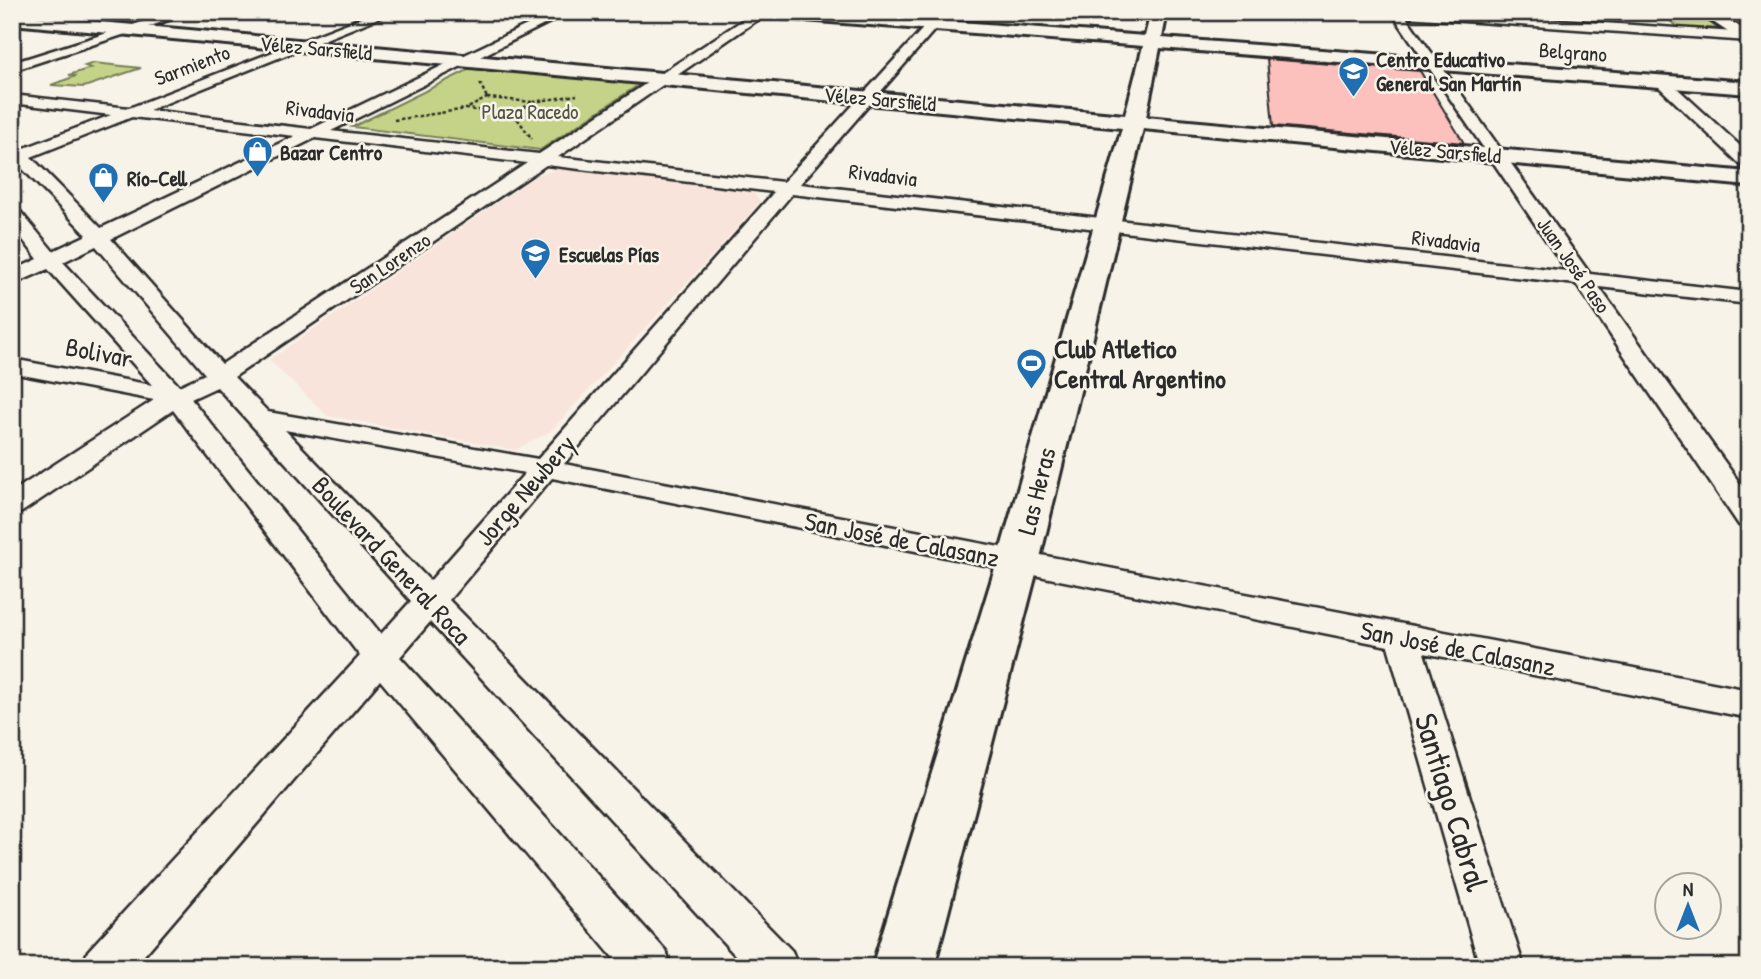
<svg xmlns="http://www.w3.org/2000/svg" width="1761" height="979" font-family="'Patrick Hand',sans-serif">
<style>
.built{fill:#f8e4db}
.green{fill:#c4d387;stroke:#787f59;stroke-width:2}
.building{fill:#fcc0bd;stroke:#2b2b2b;stroke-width:2}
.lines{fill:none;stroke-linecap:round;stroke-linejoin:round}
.street-casing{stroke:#2b2b2b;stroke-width:5}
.secondary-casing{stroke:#2b2b2b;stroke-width:6}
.path{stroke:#2b2b2b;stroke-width:2.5;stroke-dasharray:3.5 2.5;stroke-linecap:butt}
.street{fill:#f7f3e8;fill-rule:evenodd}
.secondary{fill:#f7f3e8;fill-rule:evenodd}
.labels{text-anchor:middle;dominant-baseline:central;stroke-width:5;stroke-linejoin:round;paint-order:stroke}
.far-street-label{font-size:21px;fill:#2b2b2b;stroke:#f7f3e8}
.far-poi-label{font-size:21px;font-weight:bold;fill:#2b2b2b;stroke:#f7f3e8;text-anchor:start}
.far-park-label{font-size:21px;fill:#515542;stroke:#f7f3e8}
.poi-label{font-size:26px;font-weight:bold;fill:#2b2b2b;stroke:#f7f3e8;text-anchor:start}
.street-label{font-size:26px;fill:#2b2b2b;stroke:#f7f3e8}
.near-street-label{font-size:32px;fill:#2b2b2b;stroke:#f7f3e8}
</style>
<rect width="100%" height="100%" fill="#f7f3e8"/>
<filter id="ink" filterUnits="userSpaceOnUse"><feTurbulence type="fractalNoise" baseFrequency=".0143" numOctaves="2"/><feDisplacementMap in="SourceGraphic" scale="14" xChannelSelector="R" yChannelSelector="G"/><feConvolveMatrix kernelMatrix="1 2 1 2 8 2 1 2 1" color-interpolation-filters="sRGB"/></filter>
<g filter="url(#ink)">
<polygon class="built" points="562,168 751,190 761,202 551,431 515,450 328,416 269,360 539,174"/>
<g class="green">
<polygon points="1658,12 1694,12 1718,28 1681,29"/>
<polygon points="94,63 141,68 84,87 51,85 76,76 69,75 91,68 85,66"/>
<polygon points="472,68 640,84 540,150 352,127"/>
</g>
<polygon class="building" points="1267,59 1420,71 1464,143 1273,126"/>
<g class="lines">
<defs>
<g id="street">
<polygon points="174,12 193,12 12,71 12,63"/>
<path d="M376,12H393L149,110L311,129L554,12H570L331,131L539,154L755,12H769L558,157L783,182L938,12H950L800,184L1567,271L1394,16L1384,12H1443L1749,33V41L1406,17L1590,274L1749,292V304L1599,287L1749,496V528L1739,525L1576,284L792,194L564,464L1749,690V718L1424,653L1524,967H1480L1388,646L552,478L449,600L792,951L798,967H746L430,622L400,657L666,951L672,967H621L380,680L134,967H82L88,951L360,656L173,410L22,512L12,514V492L154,400L12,373V359L152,385L48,269L12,285V271L38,259L12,226V209L19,210L53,251L87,235L17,163L12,164V143L22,149L111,115L12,103V95L129,108ZM132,117L295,136L101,228L31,157ZM315,138L527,163L222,364L111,239ZM546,165L774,192L538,459L268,412L234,377ZM96,246L205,374L179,386L63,262ZM217,387L411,601L381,634L191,399ZM285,430L525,473L430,581Z"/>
<polygon points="1661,77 1666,78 1749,154 1749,168 1743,167 1656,84 1654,81"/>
</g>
<g id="secondary">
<polygon points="757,12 830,12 1145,36 1151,12 1167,12 1162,38 1749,82 1749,94 1160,48 1146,117 1749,172 1749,186 1143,129 1039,562 934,967 872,967 997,562 1122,128 12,24 12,14 1125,115 1143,46 765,17"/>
<polygon points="1698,12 1717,12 1749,33 1749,46"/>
</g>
</defs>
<use href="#street" class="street-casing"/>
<use href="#secondary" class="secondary-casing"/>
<g class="path">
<polyline points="480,83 487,98"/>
<polygon points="487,98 533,102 514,114 466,109"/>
<polyline points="533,102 577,95"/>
<polyline points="514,114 532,139"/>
<polyline points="394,120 466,109"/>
</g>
<use href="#street" class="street"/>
<use href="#secondary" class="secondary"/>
</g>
</g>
<defs>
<symbol id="school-pin" viewBox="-11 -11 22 30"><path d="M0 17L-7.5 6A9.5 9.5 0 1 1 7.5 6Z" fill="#1f6fb2" stroke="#f7f3e8"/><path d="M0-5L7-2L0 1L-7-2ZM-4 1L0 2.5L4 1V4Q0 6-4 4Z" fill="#fff"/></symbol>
<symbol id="shop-pin" viewBox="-11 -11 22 30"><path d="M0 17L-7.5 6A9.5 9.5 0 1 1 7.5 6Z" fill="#1f6fb2" stroke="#f7f3e8"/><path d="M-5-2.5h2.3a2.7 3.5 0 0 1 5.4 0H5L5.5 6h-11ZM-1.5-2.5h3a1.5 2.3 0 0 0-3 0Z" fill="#fff"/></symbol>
<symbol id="stadium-pin" viewBox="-11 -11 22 30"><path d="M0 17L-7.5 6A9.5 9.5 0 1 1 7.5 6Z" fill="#1f6fb2" stroke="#f7f3e8"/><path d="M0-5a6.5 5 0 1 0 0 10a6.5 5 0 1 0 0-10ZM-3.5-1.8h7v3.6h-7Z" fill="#fff"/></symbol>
</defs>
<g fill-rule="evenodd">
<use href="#school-pin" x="1336" y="54" width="35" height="47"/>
<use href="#shop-pin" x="240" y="134" width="35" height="47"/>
<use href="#shop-pin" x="86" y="160" width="35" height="47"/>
<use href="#school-pin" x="518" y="236" width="35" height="47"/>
<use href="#stadium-pin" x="1014" y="346" width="35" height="47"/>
</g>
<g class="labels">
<g class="far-street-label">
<text transform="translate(316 48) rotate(5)">Vélez Sarsfield</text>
<text transform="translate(1573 52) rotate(4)">Belgrano</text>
<text transform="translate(192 65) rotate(-21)">Sarmiento</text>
<text transform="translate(880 99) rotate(5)">Vélez Sarsfield</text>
<text transform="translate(320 111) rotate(7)">Rivadavia</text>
<text transform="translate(1445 151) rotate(5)">Vélez Sarsfield</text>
<text transform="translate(883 175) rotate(7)">Rivadavia</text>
<text transform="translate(1446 241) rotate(7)">Rivadavia</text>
<text transform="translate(390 263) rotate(-34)">San Lorenzo</text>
<text transform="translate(1574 265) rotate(55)">Juan José Paso</text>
</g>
<g class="far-poi-label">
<text x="1376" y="59">Centro Educativo<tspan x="1376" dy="24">General San Martín</tspan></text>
<text x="280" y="152">Bazar Centro</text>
<text x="127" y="178">Río-Cell</text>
<text x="559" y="254">Escuelas Pías</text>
</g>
<g class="far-park-label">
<text x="530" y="111">Plaza Racedo</text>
</g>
<g class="poi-label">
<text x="1054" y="348">Club Atletico<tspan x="1054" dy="30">Central Argentino</tspan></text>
</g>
<g class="street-label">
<text transform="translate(99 352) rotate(11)">Bolivar</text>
<text transform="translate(525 490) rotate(-49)">Jorge Newbery</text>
<text transform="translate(1036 491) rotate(-76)">Las Heras</text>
<text transform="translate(902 539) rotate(11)">San José de Calasanz</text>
<text transform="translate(392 560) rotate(47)">Boulevard General Roca</text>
<text transform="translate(1458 648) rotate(11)">San José de Calasanz</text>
</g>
<g class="near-street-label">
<text transform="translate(1452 802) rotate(73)">Santiago Cabral</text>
</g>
</g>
<rect width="1761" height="979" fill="none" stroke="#f7f3e8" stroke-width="42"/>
<rect x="21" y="21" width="1719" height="937" fill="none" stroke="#2b2b2b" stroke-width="2.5" filter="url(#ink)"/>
<g transform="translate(1688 906)"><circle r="33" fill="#f7f3e8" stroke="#a5a39c" stroke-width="2"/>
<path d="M0-5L12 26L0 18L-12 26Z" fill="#1f6fb2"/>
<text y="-10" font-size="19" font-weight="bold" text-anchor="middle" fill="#2b2b2b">N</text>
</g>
</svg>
